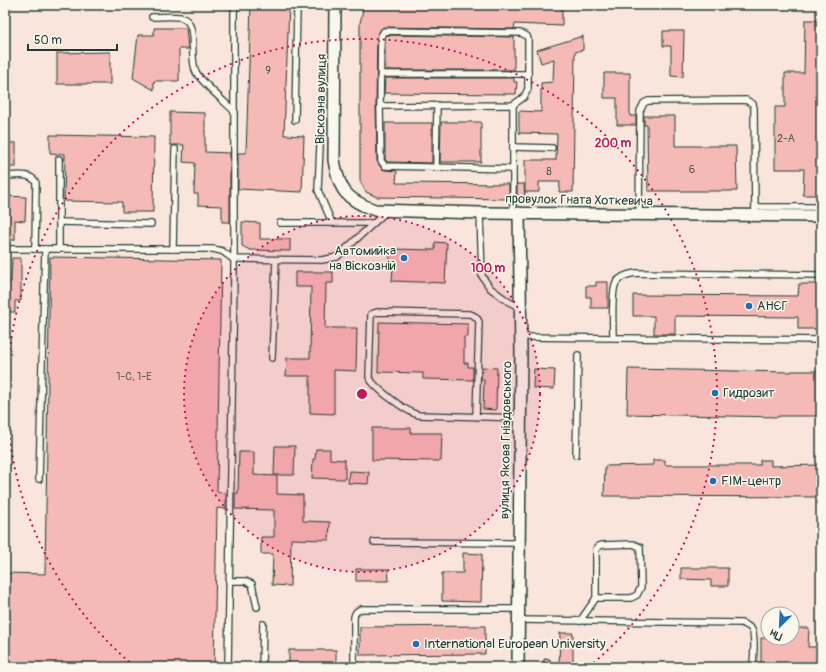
<svg xmlns="http://www.w3.org/2000/svg" width="826" height="672" font-family="Pangolin,sans-serif">
<style>
.building{fill:#f6bab6;stroke:#1f3d34}
.lines{fill:none;stroke-linecap:round;stroke-linejoin:round}
.service-casing{stroke:#1f3d34;stroke-width:8}
.minor-casing{stroke:#1f3d34;stroke-width:14}
.service{stroke:#fbf7ec;stroke-width:5.5}
.minor{stroke:#fbf7ec;stroke-width:11}
.ring{fill:none;stroke:#c2185b;stroke-width:2;stroke-dasharray:2 4}
.poi-dot{fill:#1f6fb2;stroke:#fbf7ec;stroke-width:1.5}
.labels{text-anchor:middle;dominant-baseline:central;stroke-width:3;stroke-linejoin:round;paint-order:stroke}
.number-label{font-size:11px;fill:#555c54}
.street-label{font-size:13px;fill:#1f3d34;stroke:#fbf7ec}
.poi-label{font-size:13px;fill:#1f3d34;stroke:#fbf7ec;text-anchor:start}
.centre{fill:#c2185b;stroke:#fbf7ec;stroke-width:2}
.ring-label{font-size:12px;text-anchor:middle;font-weight:bold;fill:#c2185b;stroke:#fbf7ec;stroke-width:3;stroke-linejoin:round;paint-order:stroke}
</style>
<rect width="100%" height="100%" fill="#fae5dc"/>
<filter id="ink" filterUnits="userSpaceOnUse"><feTurbulence type="fractalNoise" baseFrequency=".025" numOctaves="2"/><feDisplacementMap in="SourceGraphic" scale="8" xChannelSelector="R" yChannelSelector="G"/><feConvolveMatrix kernelMatrix="1 2 1 2 8 2 1 2 1" color-interpolation-filters="sRGB"/></filter>
<g filter="url(#ink)">
<g class="building">
<polygon points="251,5 289,5 284,135 304,136 302,192 238,189 238,153 246,153"/>
<polygon points="364,5 562,6 562,26 515,24 514,29 384,27 381,29 377,36 376,106 377,161 382,169 385,170 397,171 396,183 509,184 509,199 377,197 366,192 360,181 360,23"/>
<polygon points="805,20 821,20 821,195 803,195 804,169 775,169 775,107 785,107 785,73 804,73"/>
<polygon points="154,28 186,28 188,49 179,49 179,81 154,81 154,90 133,78 138,35 154,35"/>
<polygon points="663,31 684,31 683,77 671,76 671,46 663,46"/>
<polygon points="386,35 514,37 514,70 385,70 385,37"/>
<polygon points="583,36 583,50 575,52 573,192 559,192 560,182 539,182 539,192 525,192 525,160 556,160 557,134 519,133 519,111 541,112 541,83 553,82 554,59 541,63 537,50"/>
<polygon points="110,52 110,84 57,84 57,53"/>
<polygon points="604,73 630,73 630,116 636,116 636,125 617,125 617,98 604,98"/>
<polygon points="385,78 514,78 514,82 517,82 516,94 384,93"/>
<polygon points="170,112 205,113 205,152 230,153 230,222 222,222 222,206 198,205 198,194 194,194 195,163 183,162 184,145 170,145"/>
<polygon points="644,116 675,116 675,146 736,146 737,191 648,191 647,125 644,125"/>
<polygon points="442,122 481,122 481,162 440,162 441,123"/>
<polygon points="385,123 432,123 432,162 430,163 387,162 385,159"/>
<polygon points="50,135 154,137 153,212 122,212 122,202 64,201 65,154 50,153"/>
<rect x="5" y="143" width="11" height="24"/>
<polygon points="517,184 524,184 525,200 517,200"/>
<polygon points="5,196 26,197 25,221 15,220 15,240 5,240"/>
<polygon points="242,222 260,223 260,239 290,239 290,251 250,250 242,246"/>
<polygon points="435,242 447,243 445,283 392,281 393,267 390,267 390,249 435,250"/>
<polygon points="50,257 221,260 217,492 226,493 226,509 217,508 214,667 5,667 5,573 45,574"/>
<polygon points="12,258 21,258 21,301 15,301 15,312 5,312 5,282 11,282"/>
<polygon points="295,272 333,272 333,283 326,283 325,328 357,328 356,371 334,370 334,414 310,413 310,376 286,376 287,358 310,358 311,287 295,287"/>
<polygon points="596,282 608,282 608,308 591,308 591,297 586,297 586,286 596,286"/>
<polygon points="799,284 821,284 821,329 798,329 798,317 675,316 675,334 654,334 654,316 633,316 633,295 798,296"/>
<polygon points="379,322 468,324 468,337 464,337 464,363 468,363 468,367 473,367 473,380 423,379 423,373 378,372"/>
<polygon points="482,367 497,368 496,410 483,409 484,380 481,380"/>
<polygon points="534,369 555,370 554,389 533,388"/>
<polygon points="628,369 791,372 791,371 821,371 821,416 779,416 779,417 627,414"/>
<polygon points="372,428 411,428 411,433 442,433 441,461 372,460"/>
<polygon points="275,446 295,446 294,475 274,475"/>
<polygon points="316,449 330,449 330,459 345,460 345,479 312,478 313,459 315,459"/>
<polygon points="239,452 254,452 254,475 277,476 277,494 303,495 303,521 330,522 329,540 291,539 290,586 272,585 273,554 261,554 261,537 274,537 274,510 235,509 235,493 238,493"/>
<polygon points="653,460 665,460 665,465 760,465 760,460 771,460 771,466 821,465 821,497 604,496 605,466 653,465"/>
<polygon points="349,471 369,472 368,484 348,483"/>
<polygon points="463,553 482,554 481,602 442,601 442,573 463,573"/>
<polygon points="681,568 728,568 728,586 711,586 711,580 681,579"/>
<polygon points="356,569 388,569 389,581 356,581"/>
<polygon points="485,626 485,654 360,655 360,627"/>
<polygon points="792,628 809,628 808,647 821,647 821,667 761,667 761,638 792,638"/>
<polygon points="560,633 573,633 573,667 559,667"/>
<rect x="289" y="650" width="47" height="17"/>
</g>
<g class="lines">
<defs>
<g id="service">
<path d="M152,17C161,17 171,16 180,17C200,21 188,57 196,72C202,83 225,102 235,112"/>
<polyline points="381,74 528,74"/>
<polyline points="380,106 381,36 384,31 521,33 527,36 528,39 528,89 524,97 513,105 380,106 381,161 385,166 513,169"/>
<polyline points="295,120 297,5"/>
<polyline points="320,146 318,190 332,223"/>
<polyline points="513,147 552,148"/>
<polyline points="436,168 437,105"/>
<path d="M5,176C14,176 32,172 36,183L35,249"/>
<polyline points="755,207 821,207"/>
<polyline points="480,213 482,276 490,288 509,302 521,308"/>
<polyline points="513,213 513,105"/>
<polyline points="639,215 640,111 644,103 648,101 746,100 753,104 754,108 755,216"/>
<polyline points="59,222 151,224"/>
<polyline points="280,223 373,223"/>
<polyline points="5,249 213,249 222,251 233,259 322,260 337,257 387,211"/>
<polyline points="59,249 59,159"/>
<polyline points="173,249 175,149"/>
<polyline points="521,337 821,340"/>
<path d="M613,337C613,325 611,292 616,283C620,276 628,274 636,273L821,275"/>
<polyline points="272,358 276,260"/>
<path d="M476,417L479,322C477,317 475,316 470,314L377,312L371,314L369,377C374,388 408,413 419,415L520,418"/>
<polyline points="576,455 578,355"/>
<polyline points="39,479 45,249"/>
<polyline points="374,542 519,543"/>
<polyline points="229,581 245,581 252,584 257,607"/>
<path d="M518,620L741,623C746,625 750,626 752,630C756,638 753,658 753,667"/>
<polyline points="580,621 596,598 596,549 599,546 603,545 633,544 640,547 641,587 637,595 631,598 596,598"/>
<polyline points="228,667 234,273 234,13 235,5"/>
<polyline points="262,667 263,624"/>
<path d="M354,667V617C355,612 357,610 362,609H519"/>
<polyline points="547,667 547,662"/>
</g>
<g id="minor">
<path d="M335,5L334,160C339,190 346,200 375,210L480,213L821,216"/>
<polyline points="518,667 521,353 519,213"/>
</g>
</defs>
<use href="#service" class="service-casing"/>
<use href="#minor" class="minor-casing"/>
<use href="#service" class="service"/>
<use href="#minor" class="minor"/>
</g>
</g>
<circle cx="362" cy="394" r="178" fill="#c2185b" fill-opacity=".12"/>
<g class="ring">
<circle cx="362" cy="394" r="178"/>
<path d="M134 666A355 355 0 1 1 590 666"/>
</g>
<g class="poi-dot">
<circle cx="404" cy="258" r="4"/>
<circle cx="749" cy="306" r="4"/>
<circle cx="715" cy="393" r="4"/>
<circle cx="713" cy="481" r="4"/>
<circle cx="416" cy="644" r="4"/>
</g>
<g class="labels">
<g class="number-label">
<text x="268" y="70">9</text>
<text x="786" y="138">2-А</text>
<text x="692" y="169">6</text>
<text x="549" y="171">8</text>
<text x="134" y="376">1-С, 1-E</text>
</g>
<g class="street-label">
<text transform="translate(321 99) rotate(-89)">Віскозна вулиця</text>
<text transform="translate(579 200) rotate(1)">провулок Гната Хоткевича</text>
<text transform="translate(506 440) rotate(-89)">вулиця Якова Гніздовського</text>
</g>
<g class="poi-label">
<text x="396" y="251" text-anchor="end">Автомийка<tspan x="396" dy="15">на Віскозній</tspan></text>
<text x="757" y="306">АНЄГ</text>
<text x="723" y="393">Гидрозит</text>
<text x="721" y="481">FIM-центр</text>
<text x="424" y="644">International European University</text>
</g>
</g>
<circle cx="362" cy="394" r="6" class="centre"/>
<g class="ring-label">
<text x="613" y="147">200 m</text>
<text x="488" y="272">100 m</text>
</g>
<rect width="826" height="672" fill="none" stroke="#fbf7ec" stroke-width="20"/>
<rect x="10" y="10" width="806" height="652" fill="none" stroke="#1f3d34" stroke-width="1.5" filter="url(#ink)"/>
<g transform="translate(780 626) rotate(204)"><circle r="19" fill="#fbf7ec" stroke="#a3ada2"/>
<path d="M0-3L7 15L0 10L-7 15Z" fill="#1f6fb2"/>
<text y="-6" font-size="11" font-weight="bold" text-anchor="middle" fill="#1f3d34">Пн</text>
</g>
<path d="M28 44v6h89v-6" fill="none" stroke="#1f3d34" stroke-width="2"/>
<text x="34" y="44" font-size="12" fill="#1f3d34" stroke="#fbf7ec" stroke-width="3" paint-order="stroke">50 m</text>
</svg>
